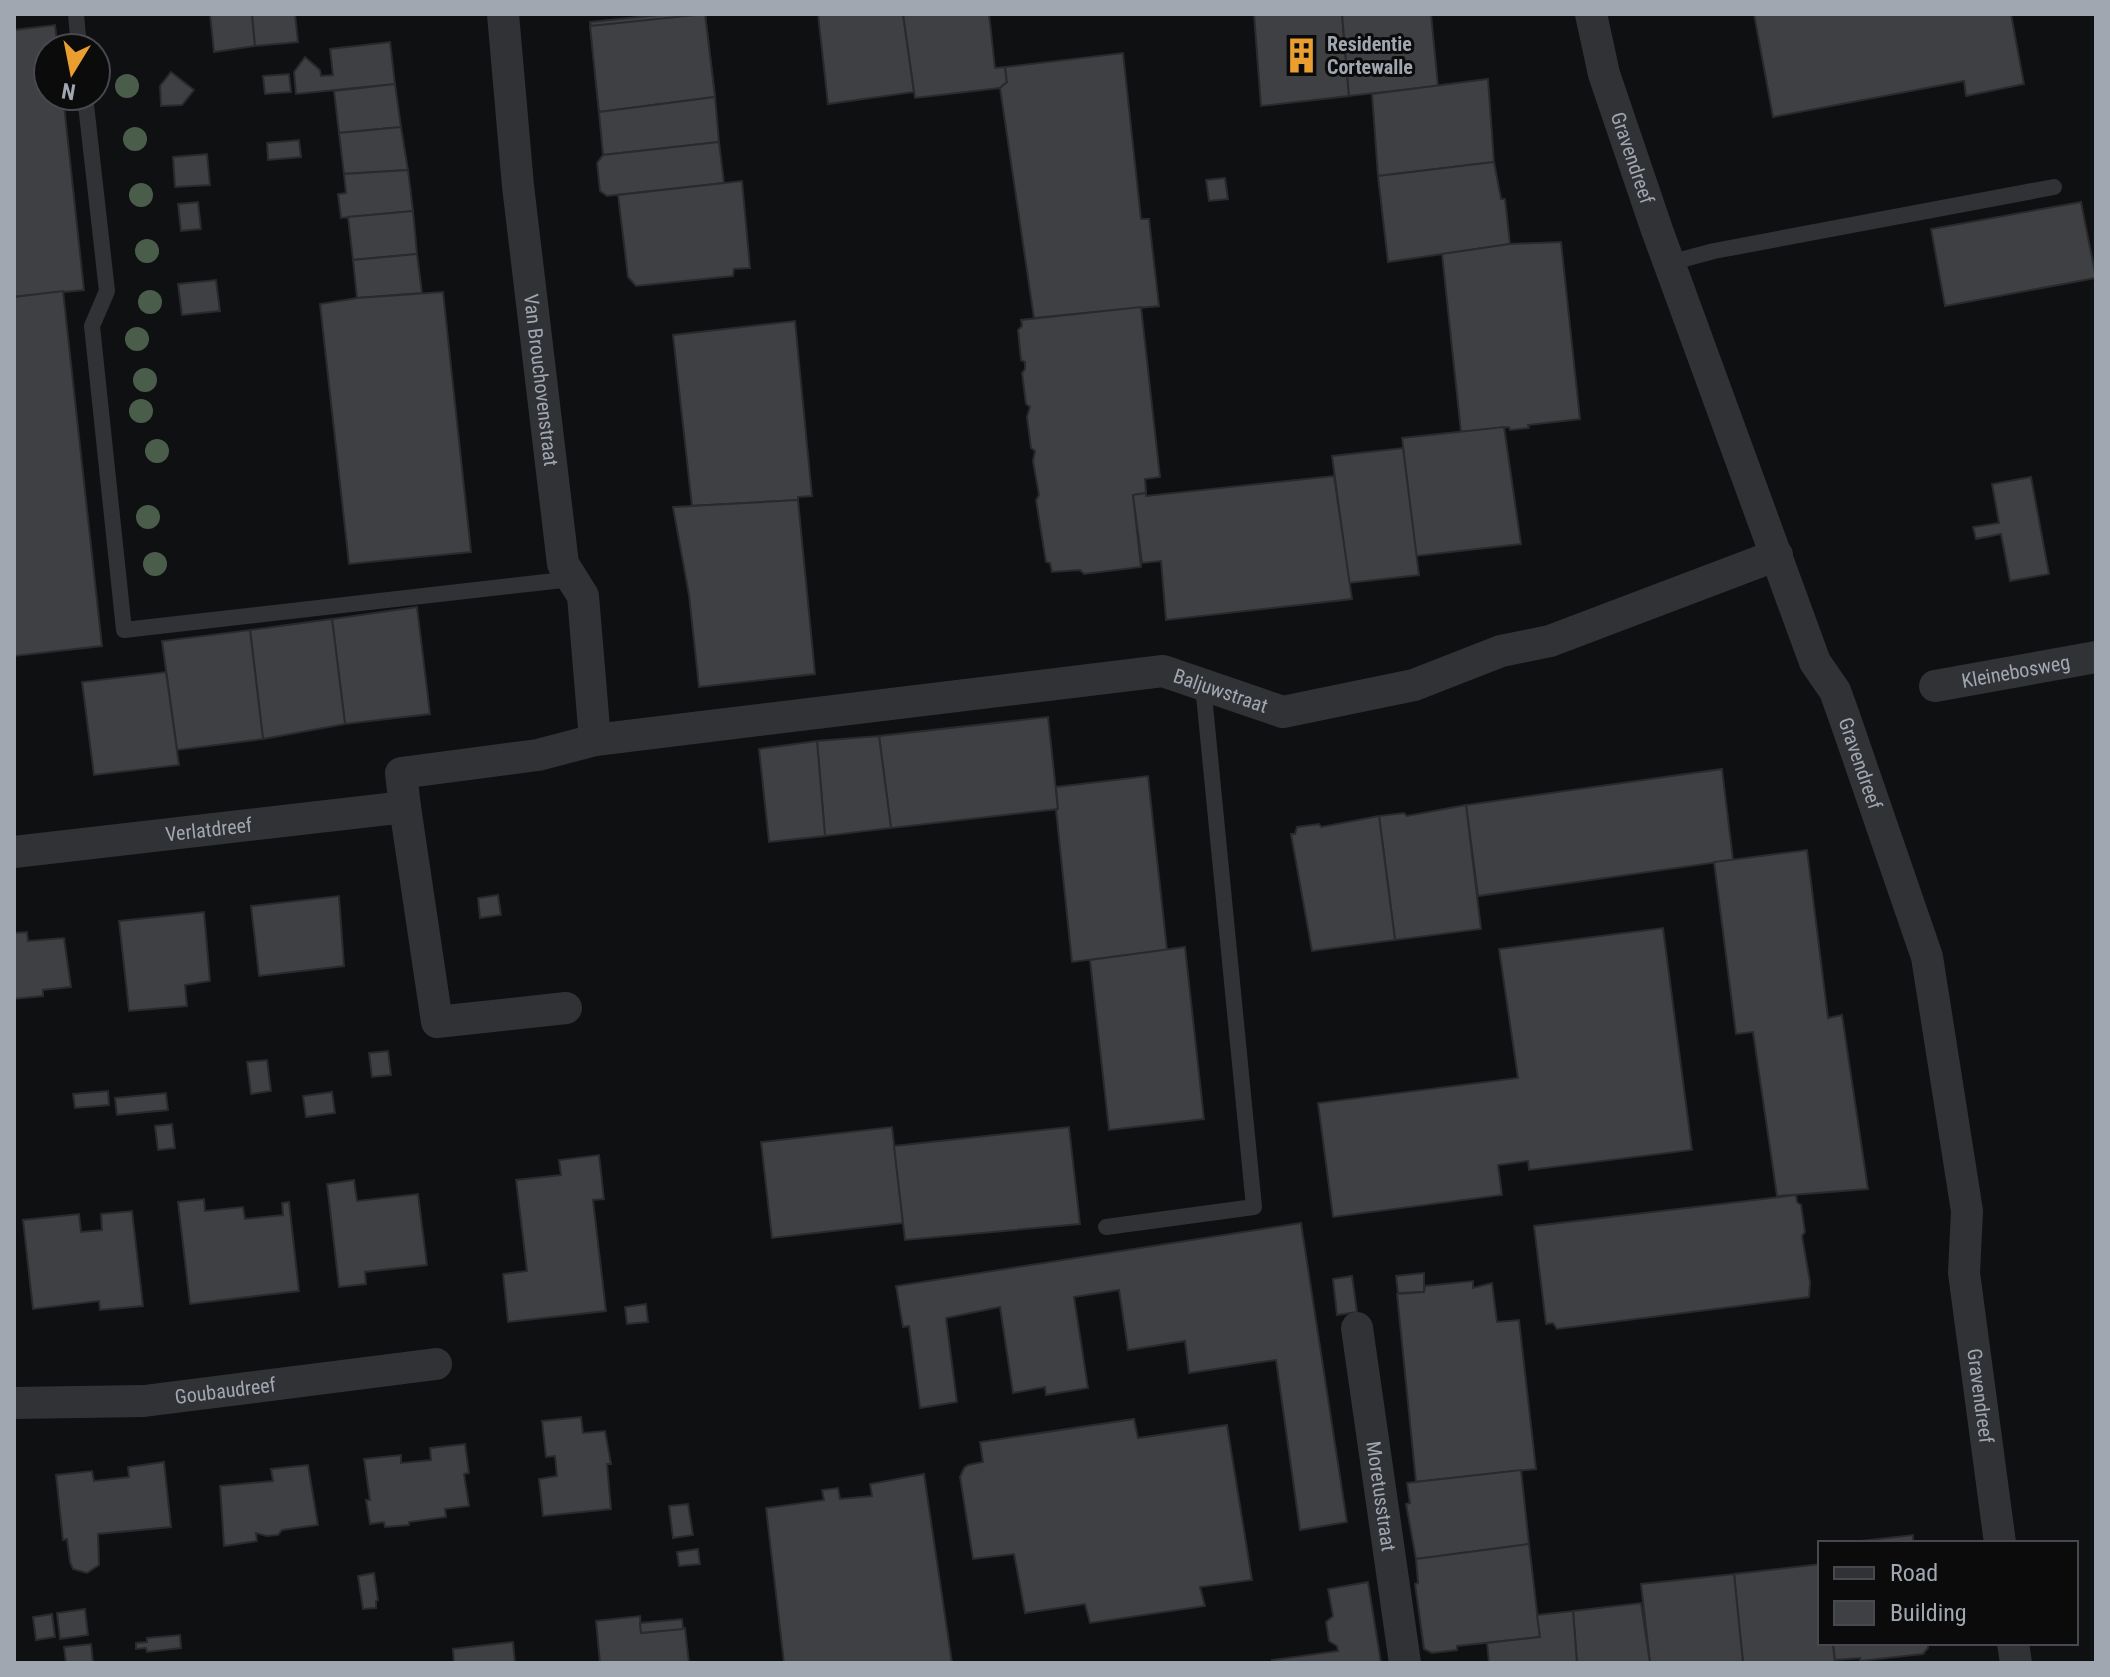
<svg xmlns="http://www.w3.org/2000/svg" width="2110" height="1677" font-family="'Roboto Condensed',sans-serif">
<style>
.building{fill:#3e4044;stroke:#2a2a2d;stroke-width:2}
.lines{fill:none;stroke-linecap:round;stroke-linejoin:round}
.lane{stroke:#313236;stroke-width:16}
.street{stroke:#313236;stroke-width:32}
.tree{fill:#495d4a}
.labels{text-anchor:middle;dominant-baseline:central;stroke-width:6;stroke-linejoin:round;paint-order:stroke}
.poi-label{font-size:20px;font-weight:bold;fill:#a1a7b1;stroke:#0b0b0c;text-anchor:start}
.street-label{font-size:20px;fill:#a1a7b1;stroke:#0b0b0c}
</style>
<rect width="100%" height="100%" fill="#0f1011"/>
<g class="building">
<polygon points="210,14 252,14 255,46 214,52"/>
<polygon points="252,14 295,14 298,42 255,46"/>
<polygon points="669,14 681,14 681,17 705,14 715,97 599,112 590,22"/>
<polygon points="705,14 715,97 599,112 590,26"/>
<polygon points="818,14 903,14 914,92 828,104"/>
<polygon points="903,14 989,14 995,68 1005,67 1007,82 1000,88 915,98"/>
<polygon points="1254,14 1342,14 1349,96 1261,106"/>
<polygon points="1342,14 1431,14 1438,86 1349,96"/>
<polygon points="1754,14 2011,14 2024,84 1966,96 1964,81 1773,117"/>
<polygon points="55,25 58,48 48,48 48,96 63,96 84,290 14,297 14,30"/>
<polygon points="390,42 395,84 296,94 294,72 305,57 320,70 321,76 333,75 330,49"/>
<polygon points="1123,53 1141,219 1149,219 1159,306 1034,318 1000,88 1007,82 1005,67"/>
<polygon points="171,72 194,90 182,105 161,106 160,86"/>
<polygon points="289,74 291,92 265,94 263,76"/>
<polygon points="1488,79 1494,162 1378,176 1372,94"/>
<polygon points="395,84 401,127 339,133 334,91"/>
<polygon points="715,97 719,142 603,155 599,112"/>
<polygon points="401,127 408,170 344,174 339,133"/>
<polygon points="299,140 301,157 268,160 267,143"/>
<polygon points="719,142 724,183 607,196 600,191 597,163 603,155"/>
<polygon points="207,154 210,185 175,187 173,157"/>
<polygon points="1494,162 1501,199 1505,199 1510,244 1388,262 1378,176"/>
<polygon points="408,170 413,211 341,218 338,194 346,193 344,174"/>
<polygon points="1225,178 1228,199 1209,201 1206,180"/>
<polygon points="742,181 750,268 734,269 733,276 636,286 628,277 618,195"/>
<polygon points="198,202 201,229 181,231 178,204"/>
<polygon points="2081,202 2096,278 1945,306 1931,229"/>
<polygon points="413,211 417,254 353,260 348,217"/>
<polygon points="1561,242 1580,419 1528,425 1529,428 1510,430 1509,427 1461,432 1442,254 1510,244"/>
<polygon points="417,254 422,293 357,298 353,260"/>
<polygon points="216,280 220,311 182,315 178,284"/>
<polygon points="63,291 102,646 14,656 14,297"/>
<polygon points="443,292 471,552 349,564 320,304 357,298"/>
<polygon points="1141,307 1160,477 1145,479 1146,493 1133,495 1141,567 1084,574 1080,570 1052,572 1050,563 1046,562 1036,500 1039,495 1033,461 1035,451 1031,448 1027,417 1030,407 1026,404 1022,373 1025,369 1025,362 1021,360 1018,330 1022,326 1021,320"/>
<polygon points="795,321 812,496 798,497 798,500 692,506 673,335"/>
<polygon points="1504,427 1521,544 1416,556 1402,438"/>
<polygon points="1403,448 1419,575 1349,583 1332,456"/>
<polygon points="1334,476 1352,599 1166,620 1161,561 1142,563 1133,495 1146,493 1146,496"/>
<polygon points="2031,477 2049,574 2010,581 2001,534 1976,539 1973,527 1999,523 1992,484"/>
<polygon points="798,500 815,674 699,687 689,595 673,507"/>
<polygon points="417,607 430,714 345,724 332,619"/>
<polygon points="332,619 345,724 263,739 250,630"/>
<polygon points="250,630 263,739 177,750 162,641"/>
<polygon points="166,672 179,765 94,775 82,682"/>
<polygon points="1048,717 1058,809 891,828 879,736"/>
<polygon points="879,736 891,828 825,836 817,741"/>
<polygon points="817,741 825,836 769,842 759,749"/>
<polygon points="1722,769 1733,860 1478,896 1466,805"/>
<polygon points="1148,776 1167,950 1072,962 1056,810 1058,809 1056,787"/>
<polygon points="1466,805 1481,929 1395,940 1379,816 1404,813 1407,816"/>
<polygon points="1379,816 1395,940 1312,951 1291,834 1295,834 1297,827 1319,824 1321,827"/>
<polygon points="1807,850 1828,1018 1842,1015 1868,1189 1777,1196 1753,1032 1736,1034 1714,862"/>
<polygon points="498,895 501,915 480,918 478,898"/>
<polygon points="339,896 344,966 259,976 251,906"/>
<polygon points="204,912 210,981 185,985 187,1006 129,1011 119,921"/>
<polygon points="1663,928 1692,1150 1529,1170 1528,1161 1498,1165 1502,1195 1333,1217 1318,1103 1518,1078 1499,949"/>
<polygon points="27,932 28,941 64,938 71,987 43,990 43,996 14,999 14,933"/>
<polygon points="1185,947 1204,1119 1109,1130 1090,960"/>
<polygon points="388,1051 391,1075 372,1077 369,1053"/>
<polygon points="267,1060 271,1091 251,1094 247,1062"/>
<polygon points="108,1091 109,1105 75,1108 73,1094"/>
<polygon points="332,1092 335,1113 306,1117 303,1096"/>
<polygon points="166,1093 168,1110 117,1115 115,1098"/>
<polygon points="172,1124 175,1148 158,1150 155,1126"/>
<polygon points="892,1127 903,1223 772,1238 761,1142"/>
<polygon points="1069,1127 1080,1224 905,1240 894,1146"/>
<polygon points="599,1155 604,1199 593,1200 606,1311 508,1322 503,1274 527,1271 516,1180 561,1175 559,1160"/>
<polygon points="354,1180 357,1201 418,1194 427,1265 365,1272 366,1284 339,1287 327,1184"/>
<polygon points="1796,1195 1797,1202 1801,1205 1805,1232 1802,1236 1810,1282 1809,1297 1557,1329 1553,1323 1546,1324 1534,1226"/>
<polygon points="204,1199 205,1211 243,1207 245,1219 283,1215 282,1203 289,1202 299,1291 190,1304 178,1202"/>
<polygon points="132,1211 143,1306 100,1310 99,1301 33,1309 23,1220 79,1214 81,1232 102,1230 101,1214"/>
<polygon points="1301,1223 1347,1522 1300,1530 1276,1360 1189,1373 1185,1341 1128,1350 1119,1290 1074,1297 1088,1388 1046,1395 1045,1387 1013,1393 1000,1307 946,1318 957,1402 920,1408 909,1326 903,1327 896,1286"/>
<polygon points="1424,1273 1424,1292 1398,1293 1396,1276"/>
<polygon points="1352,1276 1357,1312 1337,1315 1333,1279"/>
<polygon points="1473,1281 1473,1288 1492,1283 1497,1322 1519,1320 1536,1469 1416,1482 1397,1294 1424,1292 1425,1286"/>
<polygon points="646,1304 648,1322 627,1324 625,1307"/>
<polygon points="581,1417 583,1433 605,1431 611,1464 607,1464 611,1509 543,1516 539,1479 557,1476 555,1456 546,1457 542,1421"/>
<polygon points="1134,1419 1138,1438 1227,1425 1252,1580 1200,1587 1205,1606 1090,1623 1085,1604 1025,1613 1014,1554 973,1559 960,1477 964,1468 968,1465 983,1462 980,1442"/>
<polygon points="465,1444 469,1473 464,1474 469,1506 445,1509 446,1517 409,1522 409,1525 385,1527 384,1522 370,1524 366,1500 370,1500 364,1459 401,1455 401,1463 431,1460 430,1448"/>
<polygon points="164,1462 171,1527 98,1534 99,1565 87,1573 73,1569 70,1562 67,1539 63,1540 56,1475 92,1471 94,1481 129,1477 128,1467"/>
<polygon points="308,1465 318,1525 282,1530 278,1535 267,1536 256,1533 257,1541 224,1546 220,1486 273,1481 271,1469"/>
<polygon points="1521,1470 1529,1544 1416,1559 1406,1504 1410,1503 1407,1483"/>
<polygon points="924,1474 952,1663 784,1663 766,1508 824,1500 822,1490 838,1488 840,1499 872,1496 870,1484"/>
<polygon points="688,1504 693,1535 673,1538 669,1506"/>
<polygon points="1913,1535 1913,1543 1843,1543"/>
<polygon points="1529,1544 1540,1637 1457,1646 1457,1650 1432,1653 1424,1649 1415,1584 1418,1583 1416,1559"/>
<polygon points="698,1549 700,1564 679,1566 677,1552"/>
<polygon points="1820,1564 1820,1643 1833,1643 1835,1663 1743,1663 1734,1574"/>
<polygon points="374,1573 378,1600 376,1601 376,1608 363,1609 358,1576"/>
<polygon points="1734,1574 1743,1663 1650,1663 1641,1584"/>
<polygon points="1368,1582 1381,1663 1272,1663 1272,1660 1338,1651 1337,1646 1329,1641 1326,1622 1333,1616 1328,1589"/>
<polygon points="1641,1603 1650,1663 1577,1663 1573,1611"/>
<polygon points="85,1609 88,1635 60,1639 57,1613"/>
<polygon points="1573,1611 1577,1663 1489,1663 1487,1643 1540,1637 1537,1615"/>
<polygon points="52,1614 55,1637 36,1640 33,1617"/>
<polygon points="640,1616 641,1633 685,1628 689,1663 600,1663 596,1621"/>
<polygon points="682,1619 683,1629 641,1633 640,1623"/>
<polygon points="180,1635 181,1648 147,1652 146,1648 136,1649 136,1643 147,1642 147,1638"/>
<polygon points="513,1642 515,1663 454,1663 453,1649"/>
<polygon points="1833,1643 1928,1643 1928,1648 1923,1654 1860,1661 1860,1658 1835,1660"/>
<polygon points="91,1644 93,1663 66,1663 64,1647"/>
</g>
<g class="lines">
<g class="lane">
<polyline points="76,14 79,48"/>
<polyline points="85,96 107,291 92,326 124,630 572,579"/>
<polyline points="1669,263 1714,251 2054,187"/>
<polyline points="1106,1227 1254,1207 1203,685"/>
</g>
<g class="street">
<path id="s1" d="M503,14L518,186L563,564L583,596L595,740"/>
<path id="s2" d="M1591,14L1604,74L1657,230L1815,662L1835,691L1844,716L1927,957L1967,1211L1964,1273L2000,1543"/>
<path id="s3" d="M1935,686L2096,657"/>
<polyline points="405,807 437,1022 566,1008"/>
<path id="s4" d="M14,852L405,807L401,773L538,755L595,740L1163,671L1283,712L1414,685L1501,651L1550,641L1777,555"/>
<path id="s5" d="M1357,1328L1405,1663"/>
<path id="s6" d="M14,1403L144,1401L436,1364"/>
<polyline points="2013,1643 2016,1663"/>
</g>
</g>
<g class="tree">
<circle cx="127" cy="86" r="12"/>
<circle cx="135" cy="139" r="12"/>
<circle cx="141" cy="195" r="12"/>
<circle cx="147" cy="251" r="12"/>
<circle cx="150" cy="302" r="12"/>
<circle cx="137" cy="339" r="12"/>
<circle cx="145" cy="380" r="12"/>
<circle cx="141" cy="411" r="12"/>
<circle cx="157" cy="451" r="12"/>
<circle cx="148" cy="517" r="12"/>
<circle cx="155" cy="564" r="12"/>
</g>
<defs>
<symbol id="building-bare" viewBox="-9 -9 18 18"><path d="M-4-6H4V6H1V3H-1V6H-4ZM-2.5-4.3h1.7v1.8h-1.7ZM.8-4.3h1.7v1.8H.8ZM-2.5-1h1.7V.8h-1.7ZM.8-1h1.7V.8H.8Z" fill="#ea9e2f" stroke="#0b0b0c" stroke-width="2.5" paint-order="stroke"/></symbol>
</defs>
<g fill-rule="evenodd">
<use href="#building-bare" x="1276" y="30" width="51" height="51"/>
</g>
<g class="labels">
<g class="poi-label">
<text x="1327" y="44">Residentie<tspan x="1327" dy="23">Cortewalle</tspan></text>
</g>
<g class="street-label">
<text stroke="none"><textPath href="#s2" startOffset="150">Gravendreef</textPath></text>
<text stroke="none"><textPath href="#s1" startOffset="368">Van Brouchovenstraat</textPath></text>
<text stroke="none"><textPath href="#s3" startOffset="82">Kleinebosweg</textPath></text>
<text stroke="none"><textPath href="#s4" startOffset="1258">Baljuwstraat</textPath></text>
<text stroke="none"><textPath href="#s2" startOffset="798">Gravendreef</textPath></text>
<text stroke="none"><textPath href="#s4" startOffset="196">Verlatdreef</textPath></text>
<text stroke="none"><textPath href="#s6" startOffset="212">Goubaudreef</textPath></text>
<text stroke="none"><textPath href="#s2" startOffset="1446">Gravendreef</textPath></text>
<text stroke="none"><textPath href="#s5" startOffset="170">Moretusstraat</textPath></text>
</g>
</g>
<rect width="2110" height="1677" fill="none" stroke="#a1a7b1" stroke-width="32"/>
<rect x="1818" y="1541" width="260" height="104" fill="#0b0b0c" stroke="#47494e" stroke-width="2"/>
<rect x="1834" y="1567" width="40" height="12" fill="#313236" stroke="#47494e" stroke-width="2"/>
<text x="1890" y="1581" font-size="24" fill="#a1a7b1">Road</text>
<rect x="1834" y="1601" width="40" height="24" fill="#3e4044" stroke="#47494e" stroke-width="2"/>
<text x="1890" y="1621" font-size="24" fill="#a1a7b1">Building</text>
<g transform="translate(72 72) rotate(190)"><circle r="38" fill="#0b0b0c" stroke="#47494e" stroke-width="2"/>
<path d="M0-6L14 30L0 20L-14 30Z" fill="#ea9e2f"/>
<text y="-12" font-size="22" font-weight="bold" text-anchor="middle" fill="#a1a7b1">N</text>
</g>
</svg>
